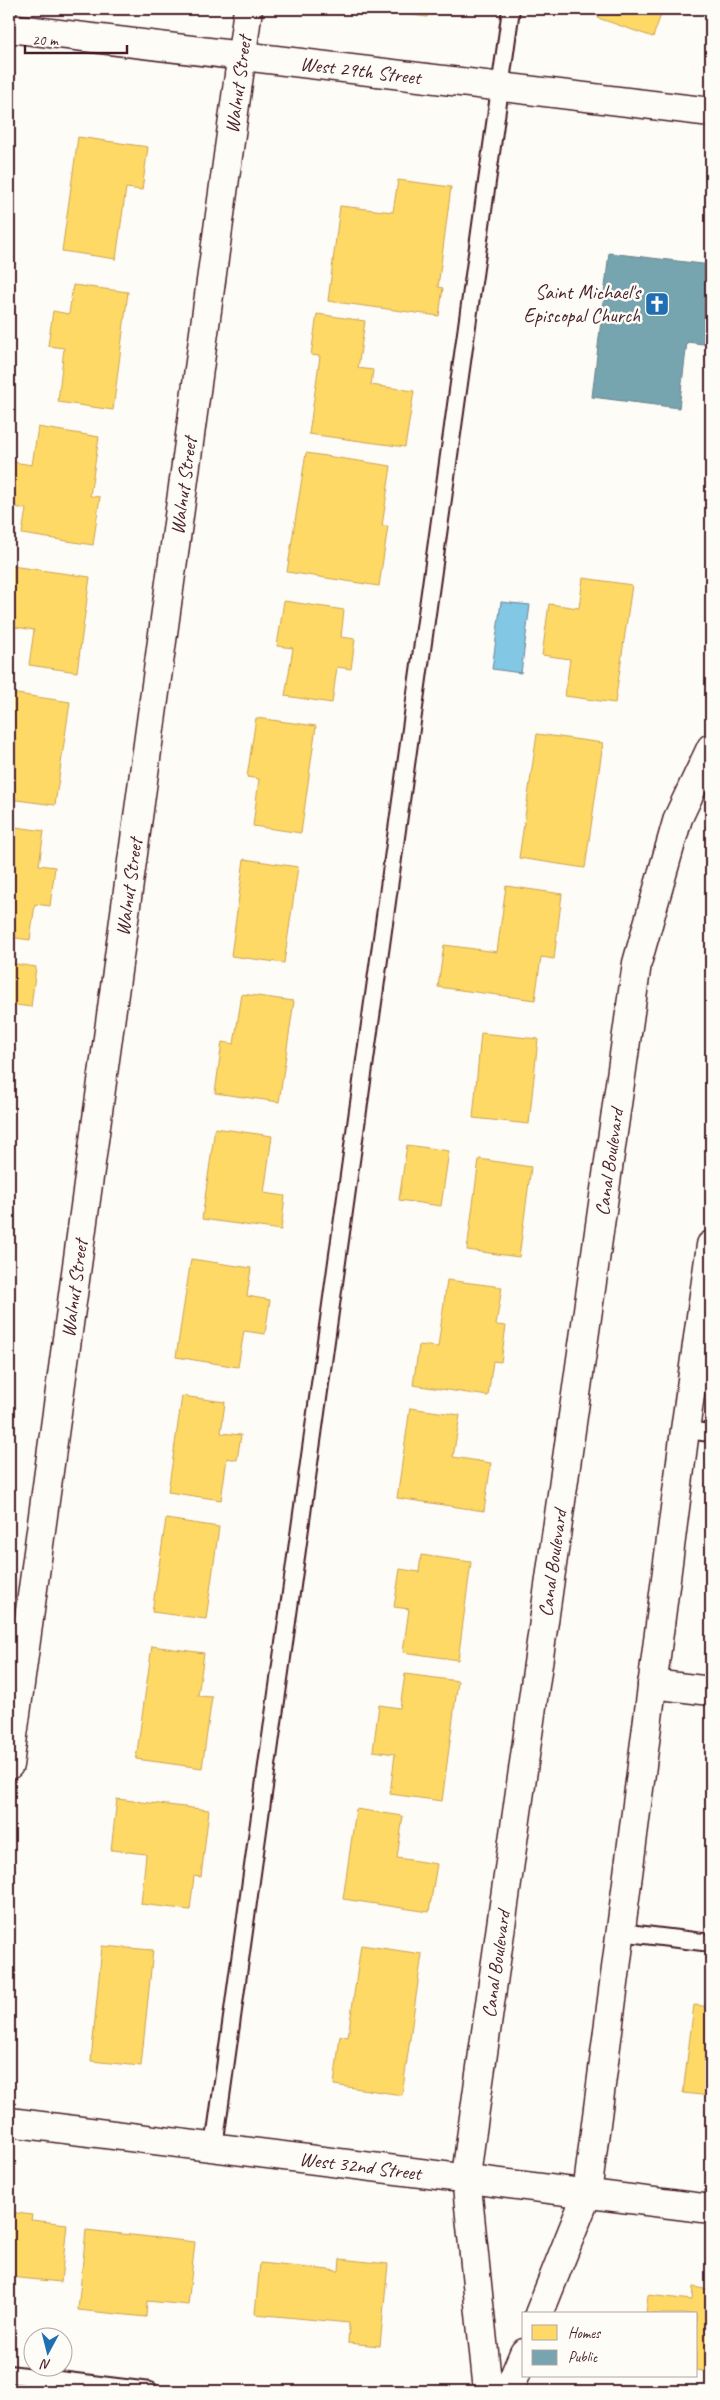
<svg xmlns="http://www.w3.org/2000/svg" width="720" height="2400" font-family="Caveat,sans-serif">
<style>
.water{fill:#82c7e3;stroke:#6c8499}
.homes{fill:#ffd966;stroke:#c9a154}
.public{fill:#76a5af;stroke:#697d87}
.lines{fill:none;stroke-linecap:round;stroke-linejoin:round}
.service-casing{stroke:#4a1f2b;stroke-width:20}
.minor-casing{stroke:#4a1f2b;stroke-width:31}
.service{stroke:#fdfcf7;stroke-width:16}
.minor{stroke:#fdfcf7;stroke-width:28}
.labels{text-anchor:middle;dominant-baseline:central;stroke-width:5;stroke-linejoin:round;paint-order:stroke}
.street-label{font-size:20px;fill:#4a1f2b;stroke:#fdfcf7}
.poi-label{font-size:20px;fill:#4a1f2b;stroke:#fdfcf7;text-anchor:end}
</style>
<rect width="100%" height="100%" fill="#fdfcf7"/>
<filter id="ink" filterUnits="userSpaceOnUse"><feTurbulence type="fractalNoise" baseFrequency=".02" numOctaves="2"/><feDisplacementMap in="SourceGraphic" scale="10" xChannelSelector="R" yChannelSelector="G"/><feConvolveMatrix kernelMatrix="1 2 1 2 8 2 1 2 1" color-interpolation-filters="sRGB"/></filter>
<g filter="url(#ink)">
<polygon class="water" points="501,602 530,605 521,673 492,669"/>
<g class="homes">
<polygon points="365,9 428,9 427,17"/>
<polygon points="601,9 663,9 653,37 598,18"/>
<polygon points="78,137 148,147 142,190 126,188 116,259 62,251"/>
<polygon points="398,180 451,187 438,287 443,288 439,316 328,301 340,206 393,212"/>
<polygon points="73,285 128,292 113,410 58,402 64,348 48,346 53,311 69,314"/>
<polygon points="317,314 365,321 358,368 373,370 371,385 414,391 405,447 309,434 320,356 311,355"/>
<polygon points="38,427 99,437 90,496 100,497 93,545 22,534 26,509 9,506 9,487 13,462 32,465"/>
<polygon points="306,453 391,466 382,526 388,526 379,586 287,572"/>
<polygon points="11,566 90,577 77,672 29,665 34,630 9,626 9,585"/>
<polygon points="583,578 632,585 615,703 565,696 570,659 542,655 549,604 579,608"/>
<polygon points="284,601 344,610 341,637 355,639 351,669 337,667 332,703 285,696 293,648 277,646"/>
<polygon points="10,693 70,702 55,805 9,799"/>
<polygon points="256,718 316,726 301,833 253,826 259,779 247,777"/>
<polygon points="537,734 603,743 585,868 519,858"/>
<polygon points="9,826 44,831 39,865 55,867 50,906 35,904 30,940 9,937"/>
<polygon points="244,859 298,867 284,963 231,956"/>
<polygon points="506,886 562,894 554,959 541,957 535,1000 438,987 444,945 497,952"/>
<polygon points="9,963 36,967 31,1007 9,1004"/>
<polygon points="242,994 294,1001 279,1102 215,1093 222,1042 234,1044"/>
<polygon points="481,1033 538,1039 529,1124 473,1118"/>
<polygon points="215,1128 272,1136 264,1193 285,1196 281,1230 202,1219"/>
<polygon points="407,1145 449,1151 441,1206 399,1200"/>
<polygon points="479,1159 531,1167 519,1257 467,1250"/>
<polygon points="191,1259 251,1268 247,1296 270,1300 265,1334 244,1331 238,1367 176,1357"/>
<polygon points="447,1280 502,1287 496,1325 506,1326 501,1362 493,1361 488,1396 413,1385 419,1345 438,1347"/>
<polygon points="182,1396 225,1402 221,1433 241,1435 237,1460 227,1458 221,1500 168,1492"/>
<polygon points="410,1408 460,1415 453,1457 491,1463 484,1511 397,1498"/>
<polygon points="166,1519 219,1527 206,1619 152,1612"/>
<polygon points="421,1555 471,1562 458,1660 403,1652 409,1609 394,1607 400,1569 419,1572"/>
<polygon points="152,1646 204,1653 198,1696 212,1697 202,1768 136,1759"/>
<polygon points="405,1674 458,1681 442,1801 390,1794 395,1754 373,1751 379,1705 400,1708"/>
<polygon points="117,1799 209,1810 201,1877 194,1876 190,1910 141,1904 146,1854 111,1850"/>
<polygon points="356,1809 403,1816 397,1858 437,1864 429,1912 343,1899"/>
<polygon points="361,1945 422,1954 402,2095 334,2085 340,2036 348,2037"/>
<polygon points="102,1946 153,1950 141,2066 91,2061"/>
<polygon points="694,2005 711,2007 711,2096 683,2093"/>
<polygon points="9,2212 32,2215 31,2220 67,2224 61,2282 9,2277"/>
<polygon points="86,2230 195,2242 188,2305 147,2301 146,2317 78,2310"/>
<polygon points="340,2259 388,2264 380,2346 348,2343 349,2323 255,2314 260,2263 339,2271"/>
<polygon points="693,2287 711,2290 711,2372 696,2370 696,2314 646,2314 648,2295 692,2300"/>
</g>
<polygon class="public" points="609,253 711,265 711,345 687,342 679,408 592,397"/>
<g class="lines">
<defs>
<g id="service">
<polyline points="685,1430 711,1433"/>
<polyline points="620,1932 711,1943"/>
<polyline points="214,2147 511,9"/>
<polyline points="9,2374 150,2391"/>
</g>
<g id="minor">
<path id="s1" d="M9,28L711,112"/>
<polyline points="652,1684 711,1691"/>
<path id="s2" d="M9,1765L248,9"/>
<path id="s3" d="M9,2122L711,2209"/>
<polyline points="539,2314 587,2194 685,1430 711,1245"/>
<path id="s4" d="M488,2391L466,2177L471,2138L637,963L678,818L711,748"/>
<polyline points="508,2391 524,2353"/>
</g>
</defs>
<use href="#service" class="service-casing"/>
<use href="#minor" class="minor-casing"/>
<use href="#service" class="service"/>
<use href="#minor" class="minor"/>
</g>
</g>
<defs>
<symbol id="church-square" viewBox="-11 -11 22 22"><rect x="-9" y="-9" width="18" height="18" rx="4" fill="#1f6fb2" stroke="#fdfcf7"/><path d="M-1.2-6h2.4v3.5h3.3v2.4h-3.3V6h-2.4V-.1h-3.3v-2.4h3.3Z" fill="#fff"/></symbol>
</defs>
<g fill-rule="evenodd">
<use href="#church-square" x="643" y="290" width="28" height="28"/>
</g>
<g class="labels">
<g class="street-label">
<text stroke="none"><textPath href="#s1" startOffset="354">West 29th Street</textPath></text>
<text stroke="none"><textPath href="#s2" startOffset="1696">Walnut Street</textPath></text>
<text stroke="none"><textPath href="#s2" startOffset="1291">Walnut Street</textPath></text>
<text stroke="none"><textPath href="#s2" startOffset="886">Walnut Street</textPath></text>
<text stroke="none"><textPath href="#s4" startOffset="1240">Canal Boulevard</textPath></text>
<text stroke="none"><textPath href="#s2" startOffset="481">Walnut Street</textPath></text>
<text stroke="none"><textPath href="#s4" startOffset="835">Canal Boulevard</textPath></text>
<text stroke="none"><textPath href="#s4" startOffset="430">Canal Boulevard</textPath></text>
<text stroke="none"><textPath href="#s3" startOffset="354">West 32nd Street</textPath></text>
</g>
<g class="poi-label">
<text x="640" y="292">Saint Michael's<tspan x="640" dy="23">Episcopal Church</tspan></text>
</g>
</g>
<rect width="720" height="2400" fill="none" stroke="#fdfcf7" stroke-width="30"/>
<rect x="15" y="15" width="690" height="2370" fill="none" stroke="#4a1f2b" stroke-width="2" filter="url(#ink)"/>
<rect x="522" y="2312" width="175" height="65" fill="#fdfcf7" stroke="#b5a4a5"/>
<rect x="532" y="2325" width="25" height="15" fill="#ffd966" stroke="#b5a4a5"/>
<text x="568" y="2338" font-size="15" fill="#4a1f2b">Homes</text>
<rect x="532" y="2350" width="25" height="15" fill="#76a5af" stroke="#b5a4a5"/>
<text x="568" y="2362" font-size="15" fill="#4a1f2b">Public</text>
<g transform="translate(48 2352) rotate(187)"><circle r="24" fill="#fdfcf7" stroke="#b5a4a5"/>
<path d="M0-4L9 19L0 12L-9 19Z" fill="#1f6fb2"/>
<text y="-8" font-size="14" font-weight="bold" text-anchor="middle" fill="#4a1f2b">N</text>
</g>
<path d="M25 45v8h102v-8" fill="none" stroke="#4a1f2b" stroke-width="2.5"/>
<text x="32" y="45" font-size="15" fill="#4a1f2b" stroke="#fdfcf7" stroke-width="4" paint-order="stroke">20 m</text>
</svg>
